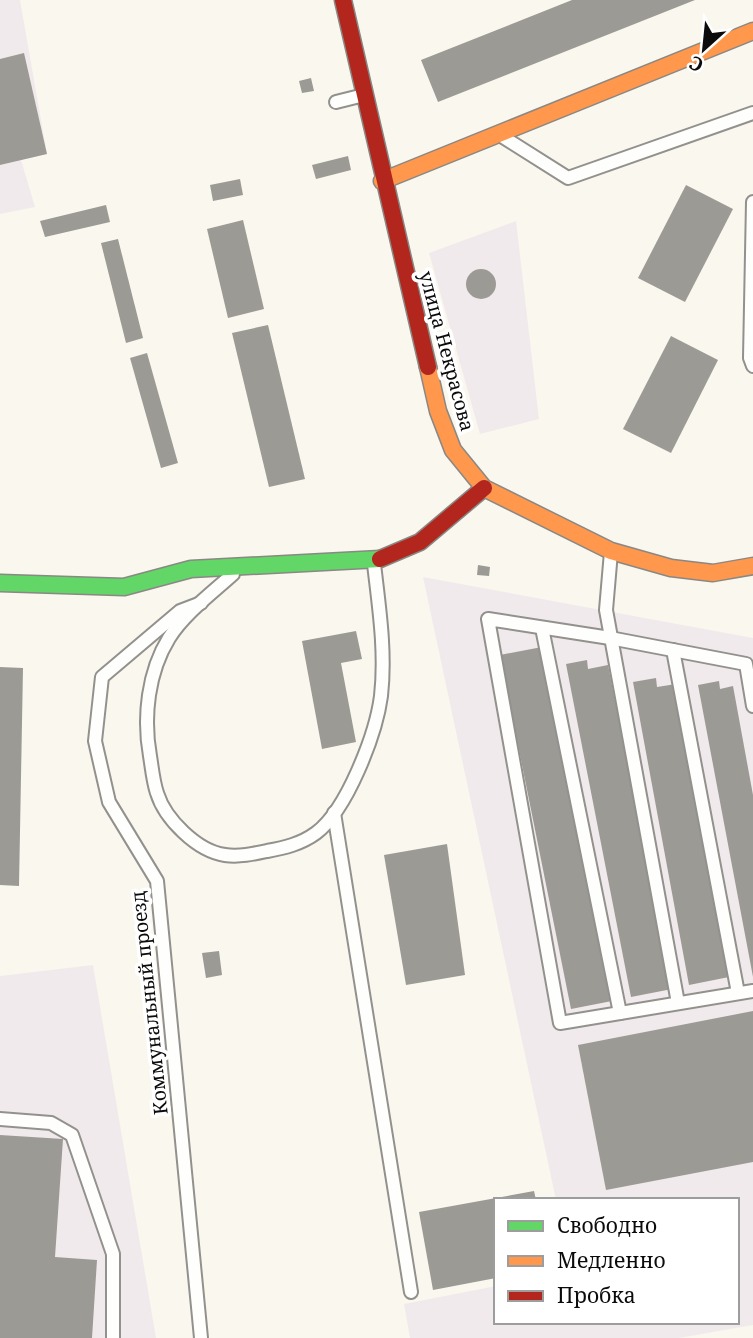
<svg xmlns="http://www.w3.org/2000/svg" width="753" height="1338" font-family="'Noto Serif',serif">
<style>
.industrial{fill:#f1eaec}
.building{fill:#9c9a95}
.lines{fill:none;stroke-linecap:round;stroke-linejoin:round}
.lane-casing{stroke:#93918d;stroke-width:16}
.fast-casing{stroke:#898884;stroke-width:19}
.slow-casing{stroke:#898884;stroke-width:19}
.jam-casing{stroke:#898884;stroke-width:19}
.lane{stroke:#fefefc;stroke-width:12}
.fast{stroke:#63d668;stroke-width:16}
.slow{stroke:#ff974d;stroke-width:16}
.jam{stroke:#b3261e;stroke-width:16}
.labels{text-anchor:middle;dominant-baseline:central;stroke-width:7;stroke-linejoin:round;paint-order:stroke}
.street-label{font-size:19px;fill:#0b0b0b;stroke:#fff}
</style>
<rect width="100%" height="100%" fill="#faf7ee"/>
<g class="industrial">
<polygon points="0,0 20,0 47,154 21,160 35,207 0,214"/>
<polygon points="516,221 539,419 480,434 429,253"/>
<polygon points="423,577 753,638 753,1325 679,1338 410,1338 404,1304 496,1286 496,1322 737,1322 737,1200 556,1200"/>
<polygon points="93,965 156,1338 0,1338 0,976"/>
</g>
<g class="building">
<polygon points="572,0 695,0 438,102 421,60"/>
<polygon points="24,53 47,154 0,165 0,59"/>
<polygon points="311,78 314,91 302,93 299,81"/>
<polygon points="348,156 351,170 316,179 312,165"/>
<polygon points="240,179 243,195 213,201 210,185"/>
<polygon points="686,185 733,209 685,302 638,278"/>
<polygon points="106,205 110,222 45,237 40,221"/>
<polygon points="243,220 264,309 228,318 207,229"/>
<polygon points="118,239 143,338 126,343 101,243"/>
<circle cx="481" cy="284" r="15"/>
<polygon points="268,325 305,479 269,487 232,333"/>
<polygon points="671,336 718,360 671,453 623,429"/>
<polygon points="147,353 178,463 161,468 130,358"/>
<polygon points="478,565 490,567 489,576 477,575"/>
<polygon points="356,631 362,659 341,663 356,742 322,749 302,641"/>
<polygon points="542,647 612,1001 571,1009 500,655"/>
<polygon points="587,660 588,669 608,665 672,989 631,997 566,664"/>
<polygon points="0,667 23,668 19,886 0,885"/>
<polygon points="656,678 657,687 676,684 729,977 689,985 633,682"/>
<polygon points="719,681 720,689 733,686 753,795 753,977 698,685"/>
<polygon points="447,844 465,975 406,985 384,855"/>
<polygon points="219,951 222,975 206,978 202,953"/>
<polygon points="753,1011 753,1162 606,1190 578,1045"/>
<polygon points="0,1135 63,1139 55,1257 97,1260 92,1338 0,1338"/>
<polygon points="534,1191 536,1200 496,1200 496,1278 433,1290 419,1212"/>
</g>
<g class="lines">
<defs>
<g id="lane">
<polyline points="336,102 364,95"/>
<polyline points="503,137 568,178 753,113"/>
<polyline points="753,202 750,358 753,366"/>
<polyline points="611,552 606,610 678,1003"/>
<path d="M233,574C212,593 184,614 169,638C148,672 143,717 150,756C152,768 153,781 157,793C165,819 197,851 225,855C239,857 253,854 267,851C284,848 301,844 316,833C347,810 376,734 381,696C386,652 379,607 374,564"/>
<polyline points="201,603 180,611 102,677 95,741 109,802 157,881 201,1338"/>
<polyline points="542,628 620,1013"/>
<polyline points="673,650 738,993"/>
<polyline points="753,706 746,664 610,638 488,619 560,1023 753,991"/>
<polyline points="334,813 411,1292"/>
<polyline points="0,1119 51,1123 72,1135 113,1254 113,1338"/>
</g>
<polyline id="fast" points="0,583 124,587 191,569 380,559"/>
<g id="slow">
<polyline points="382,181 753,31"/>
<polyline points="428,367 438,411 453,450 484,488 611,551 671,568 713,573 753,566"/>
</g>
<g id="jam">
<polyline points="343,0 428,367"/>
<polyline points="380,559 420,542 484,488"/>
</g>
</defs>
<use href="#lane" class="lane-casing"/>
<use href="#fast" class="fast-casing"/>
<use href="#slow" class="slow-casing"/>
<use href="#jam" class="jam-casing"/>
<use href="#lane" class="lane"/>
<use href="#fast" class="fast"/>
<use href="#slow" class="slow"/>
<use href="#jam" class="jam"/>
</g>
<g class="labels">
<g class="street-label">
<text transform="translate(447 351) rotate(75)">улица Некрасова</text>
<text transform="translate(149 1003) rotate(-96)">Коммунальный проезд</text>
</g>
</g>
<rect x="494" y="1198" width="245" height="126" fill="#ffffff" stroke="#9d9d9d" stroke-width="2"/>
<rect x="508" y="1221" width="35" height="10" fill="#63d668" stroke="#9d9d9d" stroke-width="2"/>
<text x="557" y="1233" font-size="21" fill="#0b0b0b">Свободно</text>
<rect x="508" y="1256" width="35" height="10" fill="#ff974d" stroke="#9d9d9d" stroke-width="2"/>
<text x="557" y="1268" font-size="21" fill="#0b0b0b">Медленно</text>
<rect x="508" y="1291" width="35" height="10" fill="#b3261e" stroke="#9d9d9d" stroke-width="2"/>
<text x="557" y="1303" font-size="21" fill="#0b0b0b">Пробка</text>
<g transform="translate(704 49) rotate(207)" stroke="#ffffff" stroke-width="5" paint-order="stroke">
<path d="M0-5L12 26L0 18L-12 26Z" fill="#0b0b0b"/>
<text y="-10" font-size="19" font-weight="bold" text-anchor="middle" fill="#0b0b0b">С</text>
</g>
</svg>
